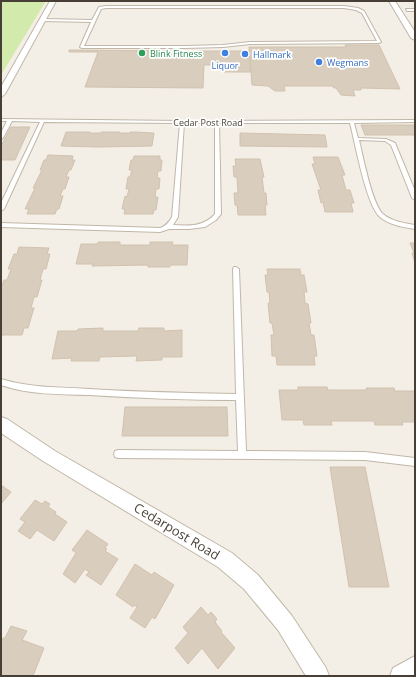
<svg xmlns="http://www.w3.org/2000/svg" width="416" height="677" font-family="'Open Sans',sans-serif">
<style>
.green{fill:#d2ebac}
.building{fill:#d9cdbe;stroke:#d2c2ae}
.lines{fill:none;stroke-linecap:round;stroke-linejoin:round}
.lane-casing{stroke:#c0b7a8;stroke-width:2}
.street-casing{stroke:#c0b7a8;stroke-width:2}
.lane{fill:#fff;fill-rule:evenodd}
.street{fill:#fff;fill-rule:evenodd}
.leisure-dot{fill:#2e9e5b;stroke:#fff;stroke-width:1.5}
.shop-dot{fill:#3f7fe0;stroke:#fff;stroke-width:1.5}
.labels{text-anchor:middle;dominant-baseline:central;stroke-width:3.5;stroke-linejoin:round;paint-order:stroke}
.far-leisure-label{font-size:9px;fill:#27864d;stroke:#fff;text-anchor:start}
.far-shop-label{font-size:9px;fill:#366cbe;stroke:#fff;text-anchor:start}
.far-street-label{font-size:9px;fill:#473f35;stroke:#fff}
.near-street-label{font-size:13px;fill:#473f35;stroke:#fff}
</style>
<rect width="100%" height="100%" fill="#f4efe6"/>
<polygon class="green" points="1,1 46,1 1,75"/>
<g class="building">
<polygon points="345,45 379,45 400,89 361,88 361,90 353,90 355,96 341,95 336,88 334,88 332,86 284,86 285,91 275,91 268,86 252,85 249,47 346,47"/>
<polygon points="69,50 183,51 183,52 199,52 199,51 249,51 251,72 222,72 222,65 204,65 203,88 85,87 98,52 69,52"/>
<polygon points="361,125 415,125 415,135 365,135"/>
<polygon points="11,127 30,127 15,160 1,160 1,146"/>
<polygon points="66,132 90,132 90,133 101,133 101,132 120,132 119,133 130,133 130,132 136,132 154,133 152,146 98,147 61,146"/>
<polygon points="240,133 325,135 327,147 240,146"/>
<polygon points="48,155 73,156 72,160 75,160 71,170 69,170 66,177 69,177 65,189 63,189 60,196 63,196 59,209 57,209 55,214 27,214 29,209 25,209 35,188 33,188 42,170 40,170 44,160 46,160"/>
<polygon points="134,156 160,156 160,160 162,160 161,171 158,171 157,178 160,178 159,189 156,189 155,197 158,197 156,210 154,210 153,214 124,214 125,209 122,209 125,196 127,197 129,189 126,189 128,177 130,177 132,170 129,170 131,160 133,160"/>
<polygon points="313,157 338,157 345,175 342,175 346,190 350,190 354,203 351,203 353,212 325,212 323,202 321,203 318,190 321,190 312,164 315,164"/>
<polygon points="235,159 260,159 264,177 262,177 264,193 266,193 267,205 265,205 266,215 238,215 237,205 235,205 234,193 238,193 237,177 234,177 233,166 236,166"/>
<polygon points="98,242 120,242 120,245 150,245 150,242 173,242 172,245 188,245 187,265 170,265 170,267 148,267 148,265 92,266 93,264 76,264 81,244 98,244"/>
<polygon points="410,243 415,243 415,263 412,253 414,253"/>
<polygon points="19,247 49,248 47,254 50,254 46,269 43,269 40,280 42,280 37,297 34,297 31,308 34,308 28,328 24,328 22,335 1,335 1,288 4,280 7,280 11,269 8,269 14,254 17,254"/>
<polygon points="267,269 300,269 301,275 304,275 307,292 304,292 305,303 308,304 311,323 309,323 311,335 314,335 317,356 314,356 315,365 277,365 276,356 272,356 271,335 274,335 272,323 270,323 268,303 270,303 269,292 267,292 265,275 268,275"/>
<polygon points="103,328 103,331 138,331 139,328 164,328 164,331 182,330 182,357 162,357 162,360 136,361 137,356 100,357 99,361 71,361 72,358 52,359 58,331 77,331 78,329"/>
<polygon points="298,387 327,387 328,390 367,390 366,388 394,388 395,391 415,391 415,422 402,422 403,425 375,425 374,421 331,421 332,425 304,425 303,420 282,420 279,390 298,390"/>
<polygon points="125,407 227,407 228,436 122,436"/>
<polygon points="330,467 365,467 389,587 349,587"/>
<polygon points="1,485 11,492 1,504"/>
<polygon points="35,500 42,504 45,501 50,504 48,507 56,512 55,514 67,522 54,541 37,530 30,539 18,531 25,522 20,519"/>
<polygon points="87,530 108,544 105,548 107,549 105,551 118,559 101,585 86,575 89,572 85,569 75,583 63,574 76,553 72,550"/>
<polygon points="135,564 152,575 154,572 174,585 155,619 152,617 145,628 130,618 137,607 134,605 133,607 116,595"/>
<polygon points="201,607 208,615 211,612 217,619 215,622 222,631 221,632 235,648 218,669 202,648 188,664 175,648 188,633 183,627"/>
<polygon points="11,626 27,631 22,640 44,648 33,676 1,676 1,643 3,638 5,638"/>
</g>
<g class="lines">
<defs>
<g id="lane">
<path d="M106,6H344L358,8L364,11L381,42L379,43L250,44L223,47L185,48H82L80,47L91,22L43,21L41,20L43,19L92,20L99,7ZM106,8H344L356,10L362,13L377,41L250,42L223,45L185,46H84L101,9Z"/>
<polygon points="406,9 415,9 415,11 407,11"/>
<path d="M1,119L182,121L415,120V122L354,123L358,138L386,139L395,143L415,191V200L412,198L391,145L385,141L359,140C363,156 372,204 383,214C391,221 404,223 415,225V229C403,227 389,225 380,217C366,205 355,142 350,123H219L221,214L216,220L205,227L189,229H169L160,232L1,227V223L160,228C166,226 169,222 172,217L180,123L44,122L4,209L1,211V203L40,122L12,121L3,138L1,139V133L7,121H1ZM184,123H215V214C204,227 188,226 173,225L178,217Z"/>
<path d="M234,267H236L239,269L246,451L365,452L415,458V466L365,460L118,458L115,457L114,454L115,451L118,450L238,451L236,400C187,400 138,398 89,395C59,394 30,395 1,385V379C30,388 59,387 89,389C138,392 187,393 236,394L233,269Z"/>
</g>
<g id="street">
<polygon points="50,1 56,1 5,94 1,97 1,87"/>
<polygon points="389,1 395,1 415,32 415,40 411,38"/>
<polygon points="1,417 7,419 55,451 232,553 258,575 292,616 326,668 329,676 306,676 278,630 244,589 218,567 43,461 1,433"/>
<polygon points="415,656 415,676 390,676 393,668"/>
</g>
</defs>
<use href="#lane" class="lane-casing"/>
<use href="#street" class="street-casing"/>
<use href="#lane" class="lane"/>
<use href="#street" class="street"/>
</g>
<circle class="leisure-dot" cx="142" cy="53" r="4"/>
<g class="shop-dot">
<circle cx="225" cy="53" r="4"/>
<circle cx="245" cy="54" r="4"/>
<circle cx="319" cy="62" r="4"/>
</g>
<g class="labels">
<g class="far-leisure-label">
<text x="150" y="53">Blink Fitness</text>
</g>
<g class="far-shop-label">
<text x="253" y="54">Hallmark</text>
<text x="327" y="62">Wegmans</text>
<text x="225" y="65" text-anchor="middle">Liquor</text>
</g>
<g class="far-street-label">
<text x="208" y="122">Cedar Post Road</text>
</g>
<g class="near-street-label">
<text transform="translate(177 531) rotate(31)">Cedarpost Road</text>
</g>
</g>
<rect width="416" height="677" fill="none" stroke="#473f35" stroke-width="4"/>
</svg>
